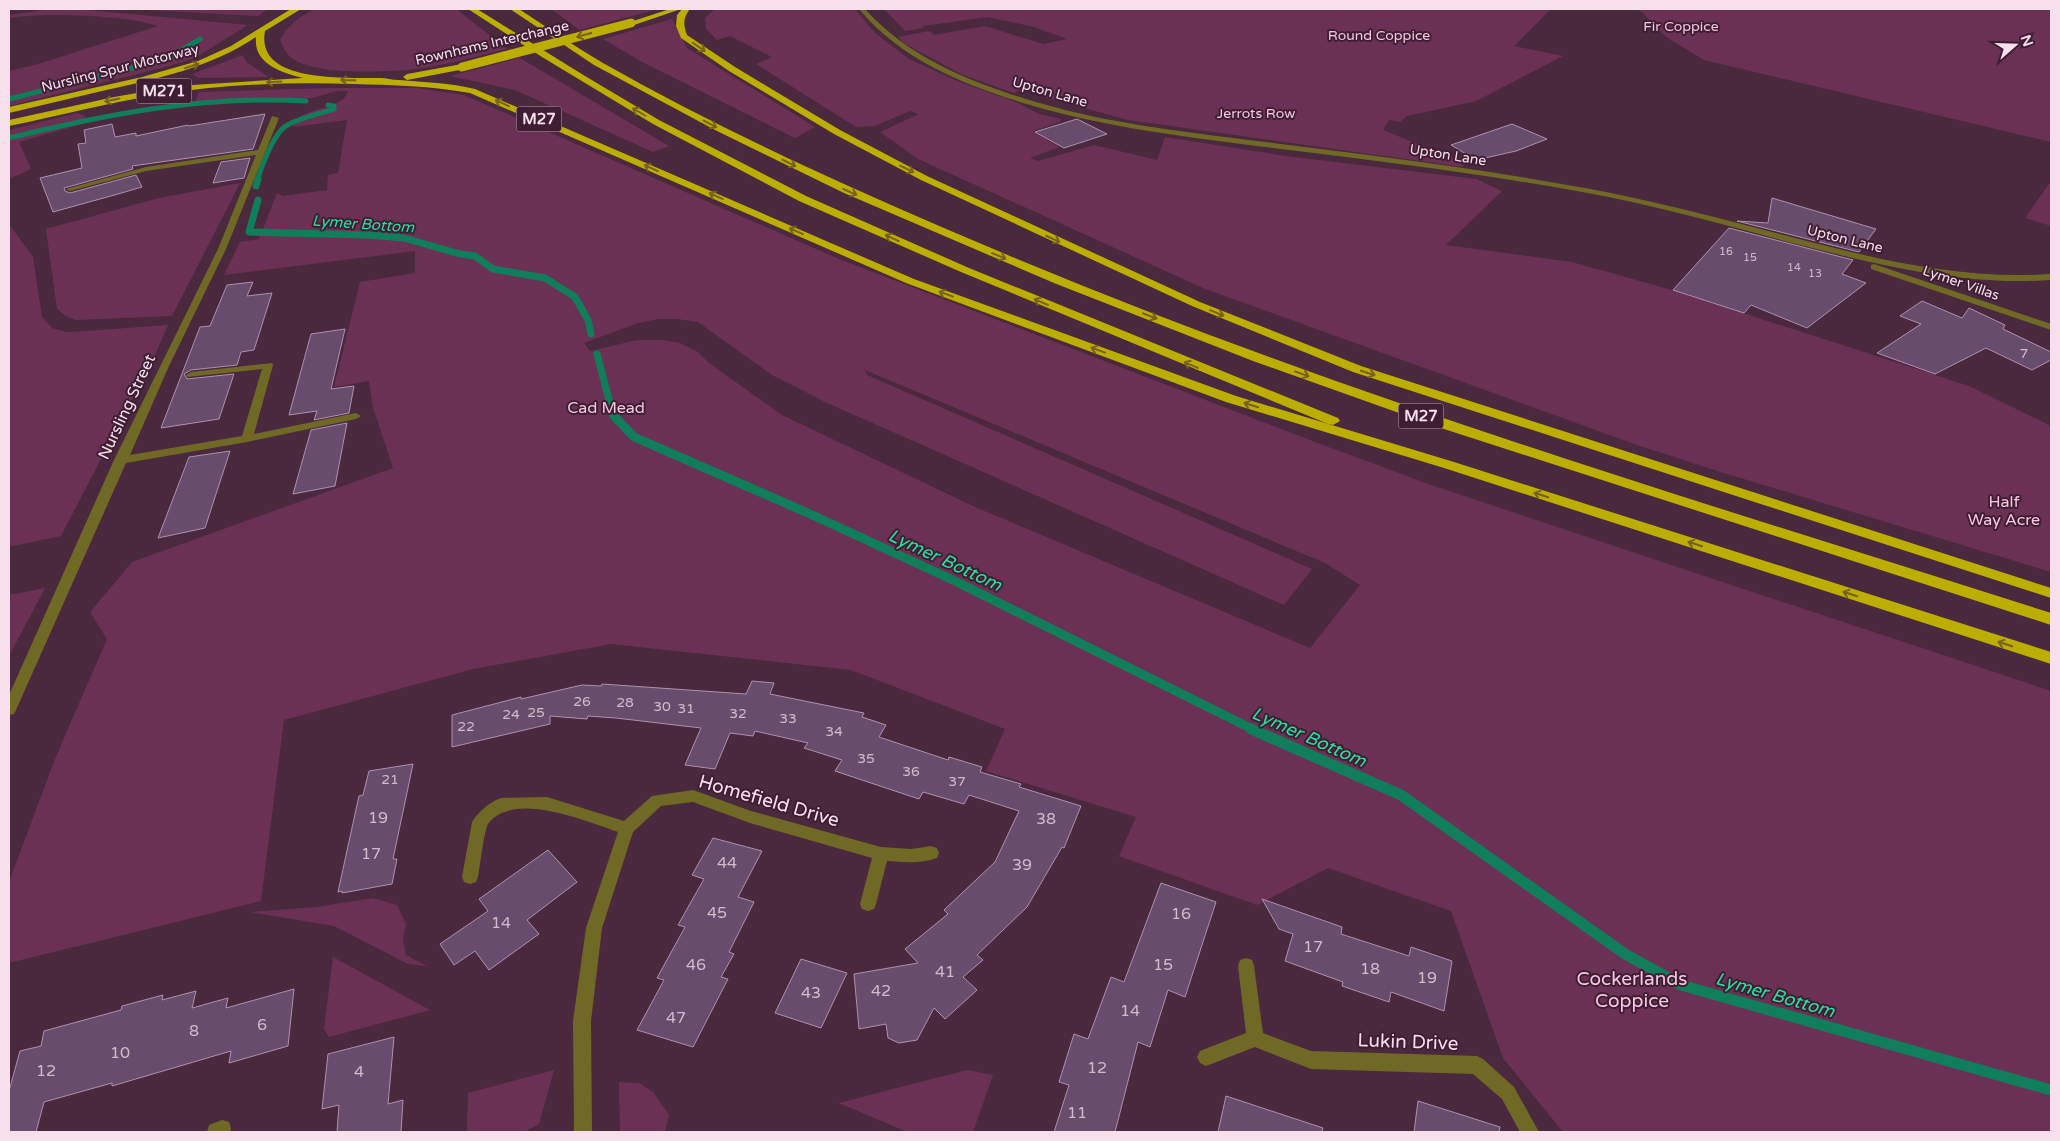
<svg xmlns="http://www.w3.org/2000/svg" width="2060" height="1141" font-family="'Varela Round',sans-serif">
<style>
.green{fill:#6b3155;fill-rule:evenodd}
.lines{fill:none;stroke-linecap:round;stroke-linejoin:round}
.stream-far3{stroke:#107e5a;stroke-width:5}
.stream-far2{stroke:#107e5a;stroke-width:7}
.stream-far1{stroke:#107e5a;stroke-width:9}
.stream{stroke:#107e5a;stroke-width:11}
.building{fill:#684c6b;stroke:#af90b1}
.minor{fill:#706926;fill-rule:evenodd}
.highway{fill:#bcae00;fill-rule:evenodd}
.highway-bridge{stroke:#bcae00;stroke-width:9}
.oneway{stroke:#775f1c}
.labels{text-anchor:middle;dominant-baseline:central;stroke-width:4;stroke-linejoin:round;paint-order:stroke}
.far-number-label{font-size:11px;fill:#d3bbcc}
.far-park-label{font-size:14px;fill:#f7c6e2;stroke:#3f1e33}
.far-street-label{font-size:14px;fill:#f7e0ec;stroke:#3f1e33}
.number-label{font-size:14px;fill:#d3bbcc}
.shield{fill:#3f1e33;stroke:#c0a6b4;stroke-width:1}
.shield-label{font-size:15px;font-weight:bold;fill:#f7e0ec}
.far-water-label{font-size:15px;font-style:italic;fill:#27e0a2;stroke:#3f1e33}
.street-label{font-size:16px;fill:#f7e0ec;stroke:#3f1e33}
.park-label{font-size:16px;fill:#f7c6e2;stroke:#3f1e33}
.near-number-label{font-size:16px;fill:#d3bbcc}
.water-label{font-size:18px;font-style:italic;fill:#27e0a2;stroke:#3f1e33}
.near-street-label{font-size:19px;fill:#f7e0ec;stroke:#3f1e33}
.near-park-label{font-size:19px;fill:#f7c6e2;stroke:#3f1e33}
</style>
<rect width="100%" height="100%" fill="#4a283d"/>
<g class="green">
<path d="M51,9H77L248,25L195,58L162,68L9,106V71L38,64L158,26C125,15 44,12 9,18V15Z"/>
<polygon points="132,9 268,9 258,16"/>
<path d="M315,9H456L507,49C481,55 455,63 429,67C401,72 373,72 345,71C328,70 307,68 293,59C286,54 283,47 280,40C288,25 300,16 315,9Z"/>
<polygon points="551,9 658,9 580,30"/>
<polygon points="715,9 855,9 875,33 909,59 962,83 1016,102 1039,114 1061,119 1060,122 1033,131 1059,147 1030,158 1038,161 1094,145 1157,160 1165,137 1286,156 1476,179 1502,191 1446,245 1572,262 1672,290 1969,386 2051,426 2051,572 1724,473 1637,445 1203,288 918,159 880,132 919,114 910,111 875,126 856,127 756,64 772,57 730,36 717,40 706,29 705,18"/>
<polygon points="884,9 1551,9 1514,46 1563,56 1476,101 1407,116 1400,122 1389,120 1383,130 1462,162 1463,167 1128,120 1044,97 1041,88 1030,85 1014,93 963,75 905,44 898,37 929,31 934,35 985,26 1043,44 1067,39 1034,27 988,17 923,26 924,28 905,31"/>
<polygon points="1635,9 2051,9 2051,142 1704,60 1666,37 1642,12"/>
<polygon points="672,19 687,48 815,127 795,138 642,62 603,39"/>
<polygon points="243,55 246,62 269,77 198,78 192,74"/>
<polygon points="520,58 669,146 653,152 515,90 450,76"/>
<path d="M328,88H417L464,95L839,259L1323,445L1434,486L2051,691V1132H1563L1503,1058L1451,911L1328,868L1257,905L1119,856L1136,817L986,771L1005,729L851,670L611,644L473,669L284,720L261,901L9,963V882L55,759L107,639L90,612L132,562L393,468L373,408L369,381L334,387L360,282L415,273V251L224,275L240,242L259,239L277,193L283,196L327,190L328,175L338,173L347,120L292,127C294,124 296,120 299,118C311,107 343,109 348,91H337L312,98L194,106L199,92ZM659,319H677L698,322L772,375L825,402L1284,605L1312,569L867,375L865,370L1325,563L1360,585L1310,648L975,507L782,415L709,363L698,352L680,343L663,340H637L590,351L584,343L638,323Z"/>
<polygon points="77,113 84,116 89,122 19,142 31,169 9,179 9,130"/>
<polygon points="2051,181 2051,226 2025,218"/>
<polygon points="240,183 172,316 76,320 66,316 57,309 46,229 159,198"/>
<polygon points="9,224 33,257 42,317 52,328 67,332 86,331 168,325 155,355 61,536 9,547"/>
<polygon points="45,588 9,656 9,595"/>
<polygon points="373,898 397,905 406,924 403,940 406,955 427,966 408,964 334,926 250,912 316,907"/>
<polygon points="333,957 430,1010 329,1037 324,1029"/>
<polygon points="554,1070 539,1124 524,1132 467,1132 468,1093"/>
<polygon points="967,1070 993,1075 973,1132 907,1132 839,1103"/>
<polygon points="619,1082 639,1083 653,1092 669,1115 665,1132 620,1132"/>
</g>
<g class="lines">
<g class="stream-far3">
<polyline points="9,99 156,62 177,53 200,39"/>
<path d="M9,138C107,114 205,95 306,101"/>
<path d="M257,181C261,167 274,133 286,126C298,118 320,114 334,109V106L328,105"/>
</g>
<g class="stream-far2">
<polyline points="256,186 258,179"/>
<polyline points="258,200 249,232 368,235 404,238 460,254 475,256 493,269 545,278 575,297 588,320 591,334"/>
<polyline points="597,354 613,415 616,418"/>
</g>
<polyline class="stream-far1" points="614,416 634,437 808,513 955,581 1254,730"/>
<polyline class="stream" points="1251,729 1401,795 1625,954 1681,985 2051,1090"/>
</g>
<g class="building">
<polygon points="265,114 253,149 132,166 133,169 64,188 65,191 70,193 136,175 142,187 118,194 53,212 40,178 82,168 78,144 86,143 84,130 112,124 115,137 136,133 136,136 188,125 189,126"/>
<polygon points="1077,119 1107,134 1064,148 1035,132"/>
<polygon points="1512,124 1547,139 1516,151 1476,160 1451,145"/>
<polygon points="250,158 244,178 213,183 221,162"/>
<polygon points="1772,198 1876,229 1859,252 1737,221 1768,223"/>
<polygon points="1729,228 1853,260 1842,274 1866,283 1807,328 1751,305 1744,313 1673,290"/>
<polygon points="253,282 247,296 272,293 254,350 241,352 237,365 191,370 184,374 187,379 234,374 219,419 161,428 200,327 210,326 227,285"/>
<polygon points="1922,301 1962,318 1969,308 2005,325 2003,329 2051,352 2051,360 2032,370 1986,348 1935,374 1877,353 1921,324 1900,316"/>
<polygon points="345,329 331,389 354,386 349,413 314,420 317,411 289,415 311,334"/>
<polygon points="347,423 335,486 293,494 311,430"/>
<polygon points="230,451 205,528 158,538 189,457"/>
<polygon points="752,681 774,683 770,694 864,713 862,717 886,725 879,737 948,760 949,757 982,767 980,772 1021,784 1019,787 1081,806 1064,848 1062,847 1027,907 977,955 983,960 963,977 977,990 945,1019 934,1008 917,1040 899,1043 888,1038 886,1024 859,1029 854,974 918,963 905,949 948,914 944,910 995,862 1019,811 969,795 964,804 923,792 919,799 835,771 842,760 804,748 808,743 755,731 753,736 730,733 715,769 685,765 701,728 616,718 588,716 587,719 550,716 550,724 452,747 452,715 521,697 521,699 582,685 601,686 602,684 746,694"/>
<polygon points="413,764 393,859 397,859 392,884 342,893 342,891 338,892 355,814 359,796 363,795 369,771"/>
<polygon points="713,838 762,851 738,897 754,902 729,952 734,954 721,977 728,979 693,1047 637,1030 664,980 657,978 685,927 678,925 704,879 692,875"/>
<polygon points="548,850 577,882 527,920 539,934 489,970 475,951 454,965 440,944 488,911 479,899"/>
<polygon points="1161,883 1216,902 1185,997 1168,990 1150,1047 1138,1042 1115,1132 1054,1132 1069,1085 1059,1082 1074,1034 1088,1039 1111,977 1124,982"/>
<polygon points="1262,899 1342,927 1341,934 1409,956 1411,947 1452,961 1444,1011 1391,992 1389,1002 1342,986 1343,982 1285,961 1293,934 1279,929"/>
<polygon points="801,959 847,973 821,1028 775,1013"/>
<polygon points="294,989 288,1046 229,1063 231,1051 112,1086 112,1083 44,1102 36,1132 9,1132 9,1091 20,1051 41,1046 44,1031 121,1010 122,1006 163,995 162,1000 196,991 192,1008 228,998 226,1008"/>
<polygon points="394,1037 388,1104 403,1100 401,1132 337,1132 339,1105 322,1109 328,1054"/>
<polygon points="1226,1096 1323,1128 1322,1132 1218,1132"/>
<polygon points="1418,1101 1500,1127 1499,1132 1414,1132"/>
</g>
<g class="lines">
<g class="minor">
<path d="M859,9H865C910,59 973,83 1036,102C1114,125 1194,133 1273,143C1378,156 1482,169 1585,188C1656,201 1726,220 1795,238C1880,260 1963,280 2051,274V280C1965,286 1883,266 1800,245C1728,226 1656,205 1582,192C1482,174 1381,161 1281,149C1196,138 1112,129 1030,105C967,86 902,61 859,9Z"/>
<polygon points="272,116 279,118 226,249 169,366 130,455 242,436 262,369 187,377 186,375 191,372 272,363 273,365 254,434 356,413 361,416 356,419 247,442 126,463 16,710 14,714 9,715 9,695 114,460 218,249 256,155 146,171 70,191 66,189 146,167 258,150"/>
<polygon points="1874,264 2051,324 2051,330 1871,269 1871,265"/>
<path d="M693,790L751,811L881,847L911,849L931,846L937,848L939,853L937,858C920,864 904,862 887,861L876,904L874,909L868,911L862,909L860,904L872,858L750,823L693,802L661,806L633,832L602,928L591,1021L592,1132H574L573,1021L586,928L618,832C585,821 513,790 488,824C484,830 480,867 478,877L476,882L470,884L464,882L462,877L472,822C477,813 491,801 501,798L547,797L624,821L652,796Z"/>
<polygon points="1246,958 1252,960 1254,966 1263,1033 1311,1051 1477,1056 1483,1059 1514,1087 1539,1132 1520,1132 1502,1099 1473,1074 1311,1069 1255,1047 1206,1066 1200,1063 1197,1057 1200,1051 1246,1033 1238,966 1240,960"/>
<polygon points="222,1120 229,1122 231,1129 230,1132 207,1132 209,1125"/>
</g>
<g class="highway">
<path d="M291,9H301L265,31C255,84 347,77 380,78C386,78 392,80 399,80C424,82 450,83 475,89L914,279L1236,396L1454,462L2051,652V664L1444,468L1226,402L906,283L470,93C431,86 392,85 353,84C288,82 221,84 157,95C107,103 58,116 9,126V120L114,97L177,86L303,78C282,73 253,64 256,37C210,68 156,79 102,91C71,98 40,106 9,113V107L142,77L198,61L231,46Z"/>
<polygon points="468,9 477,9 585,76 659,120 806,196 969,268 1338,418 1340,421 1333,425 1328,424 961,272 799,201 653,124 542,57"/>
<path d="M510,9H519C547,27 574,46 603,63C723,131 849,188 977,242C1326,391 1690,498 2051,613V625L1444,429L1253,361L1054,283L844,193L715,130L594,65Z"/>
<polygon points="670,9 681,9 634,25 627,23"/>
<path d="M682,9H690C683,18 683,24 687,35L735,67L840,130L927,176L1200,302L1361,366L2051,588V598L1353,372L1192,306L921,180L834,134L729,71L681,38L676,26L677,15Z"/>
<polygon points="462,64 465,65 465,69 407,80 403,77 407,74"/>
</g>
<polyline class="highway-bridge" points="462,67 631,23"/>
</g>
<defs><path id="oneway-shaft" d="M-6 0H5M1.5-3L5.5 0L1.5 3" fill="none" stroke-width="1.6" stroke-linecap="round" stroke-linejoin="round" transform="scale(1.25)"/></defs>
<g class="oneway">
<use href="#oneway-shaft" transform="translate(584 35) rotate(165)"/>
<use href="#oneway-shaft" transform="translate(699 47) rotate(35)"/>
<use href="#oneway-shaft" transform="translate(192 66) rotate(-18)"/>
<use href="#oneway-shaft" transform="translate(348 80) rotate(-179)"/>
<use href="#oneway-shaft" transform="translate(274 82) rotate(177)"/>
<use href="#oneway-shaft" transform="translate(112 100) rotate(169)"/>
<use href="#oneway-shaft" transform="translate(502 103) rotate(-156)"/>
<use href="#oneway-shaft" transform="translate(639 112) rotate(-150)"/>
<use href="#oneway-shaft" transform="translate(710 124) rotate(28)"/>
<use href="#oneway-shaft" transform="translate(789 163) rotate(26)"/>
<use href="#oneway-shaft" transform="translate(651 168) rotate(-156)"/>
<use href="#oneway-shaft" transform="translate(907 169) rotate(27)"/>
<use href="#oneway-shaft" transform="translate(850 192) rotate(24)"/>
<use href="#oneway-shaft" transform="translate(716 196) rotate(-156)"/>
<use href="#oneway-shaft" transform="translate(796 231) rotate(-156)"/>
<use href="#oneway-shaft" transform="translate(892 238) rotate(-155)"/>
<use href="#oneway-shaft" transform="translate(1053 239) rotate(25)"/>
<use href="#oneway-shaft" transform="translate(999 256) rotate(23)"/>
<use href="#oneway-shaft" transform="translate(946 294) rotate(-160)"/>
<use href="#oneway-shaft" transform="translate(1041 302) rotate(-157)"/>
<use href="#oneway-shaft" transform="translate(1217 313) rotate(22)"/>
<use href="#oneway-shaft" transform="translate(1150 316) rotate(21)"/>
<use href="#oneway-shaft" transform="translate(1098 350) rotate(-160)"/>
<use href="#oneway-shaft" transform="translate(1191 365) rotate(-157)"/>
<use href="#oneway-shaft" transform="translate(1368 373) rotate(18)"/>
<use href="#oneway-shaft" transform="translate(1302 374) rotate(20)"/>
<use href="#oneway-shaft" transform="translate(1251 405) rotate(-163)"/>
<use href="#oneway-shaft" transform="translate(1541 495) rotate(-162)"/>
<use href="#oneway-shaft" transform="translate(1695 544) rotate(-162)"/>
<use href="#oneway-shaft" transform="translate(1850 594) rotate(-162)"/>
<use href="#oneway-shaft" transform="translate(2005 644) rotate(-162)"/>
</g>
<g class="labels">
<g class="far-number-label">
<text x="1726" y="251">16</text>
<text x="1750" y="257">15</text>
<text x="1794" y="267">14</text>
<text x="1815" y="273">13</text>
</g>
<g class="far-park-label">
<text x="1681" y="26">Fir Coppice</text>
<text x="1379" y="35">Round Coppice</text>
<text x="1256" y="113">Jerrots Row</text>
</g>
<g class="far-street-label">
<text transform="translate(492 43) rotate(-13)">Rownhams Interchange</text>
<text transform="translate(120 68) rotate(-14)">Nursling Spur Motorway</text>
<text transform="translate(1050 92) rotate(16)">Upton Lane</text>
<text transform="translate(1448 155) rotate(9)">Upton Lane</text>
<text transform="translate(1845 239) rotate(14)">Upton Lane</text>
<text transform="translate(1961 283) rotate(19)">Lymer Villas</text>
</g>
<g class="number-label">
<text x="2024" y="353">7</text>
<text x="582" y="701">26</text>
<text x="625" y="702">28</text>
<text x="662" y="706">30</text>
<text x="686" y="708">31</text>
<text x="536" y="712">25</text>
<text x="738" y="713">32</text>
<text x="511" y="714">24</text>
<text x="788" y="718">33</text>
<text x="466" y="726">22</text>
<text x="834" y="731">34</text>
<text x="866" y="758">35</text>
<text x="911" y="771">36</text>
<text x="390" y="779">21</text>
<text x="957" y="781">37</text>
</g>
<g class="shield">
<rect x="136.5" y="78.5" width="55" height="25" rx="4"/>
<rect x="516.5" y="106.5" width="45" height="25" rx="4"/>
<rect x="1398.5" y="403.5" width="45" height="25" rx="4"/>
</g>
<g class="shield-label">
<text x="164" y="91">M271</text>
<text x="539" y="119">M27</text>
<text x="1421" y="416">M27</text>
</g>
<g class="far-water-label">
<text transform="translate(363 224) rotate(4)">Lymer Bottom</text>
</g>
<g class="street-label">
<text transform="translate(127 407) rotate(-65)">Nursling Street</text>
</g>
<g class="park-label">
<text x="606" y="408">Cad Mead</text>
<text x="2004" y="502">Half<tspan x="2004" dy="18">Way Acre</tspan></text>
</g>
<g class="near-number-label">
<text x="378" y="818">19</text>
<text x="1046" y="819">38</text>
<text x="371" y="854">17</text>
<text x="727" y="863">44</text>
<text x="1022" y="865">39</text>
<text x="717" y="913">45</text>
<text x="1181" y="914">16</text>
<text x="501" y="923">14</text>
<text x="1313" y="947">17</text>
<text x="696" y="965">46</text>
<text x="1163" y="965">15</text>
<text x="1370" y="969">18</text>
<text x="945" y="972">41</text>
<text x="1427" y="978">19</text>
<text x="881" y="991">42</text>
<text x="811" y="993">43</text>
<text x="1130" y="1011">14</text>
<text x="676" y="1018">47</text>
<text x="262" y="1025">6</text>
<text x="194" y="1031">8</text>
<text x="120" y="1053">10</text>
<text x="1097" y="1068">12</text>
<text x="46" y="1071">12</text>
<text x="359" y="1072">4</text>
<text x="1077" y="1113">11</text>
</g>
<g class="water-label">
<text transform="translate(945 560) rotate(25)">Lymer Bottom</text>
<text transform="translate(1309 737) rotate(24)">Lymer Bottom</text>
<text transform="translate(1775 995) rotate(16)">Lymer Bottom</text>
</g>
<g class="near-street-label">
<text transform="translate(769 801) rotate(16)">Homefield Drive</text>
<text transform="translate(1408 1042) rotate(2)">Lukin Drive</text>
</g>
<g class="near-park-label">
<text x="1632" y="979">Cockerlands<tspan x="1632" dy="22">Coppice</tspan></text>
</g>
</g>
<rect width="2060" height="1141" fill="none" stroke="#f7e0ec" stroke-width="20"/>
<g transform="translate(2015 45) rotate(70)" stroke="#3f1e33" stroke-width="4" paint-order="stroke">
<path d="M0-4L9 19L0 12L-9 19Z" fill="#f7e0ec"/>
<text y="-8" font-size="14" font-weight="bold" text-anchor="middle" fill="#f7e0ec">N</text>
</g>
</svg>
